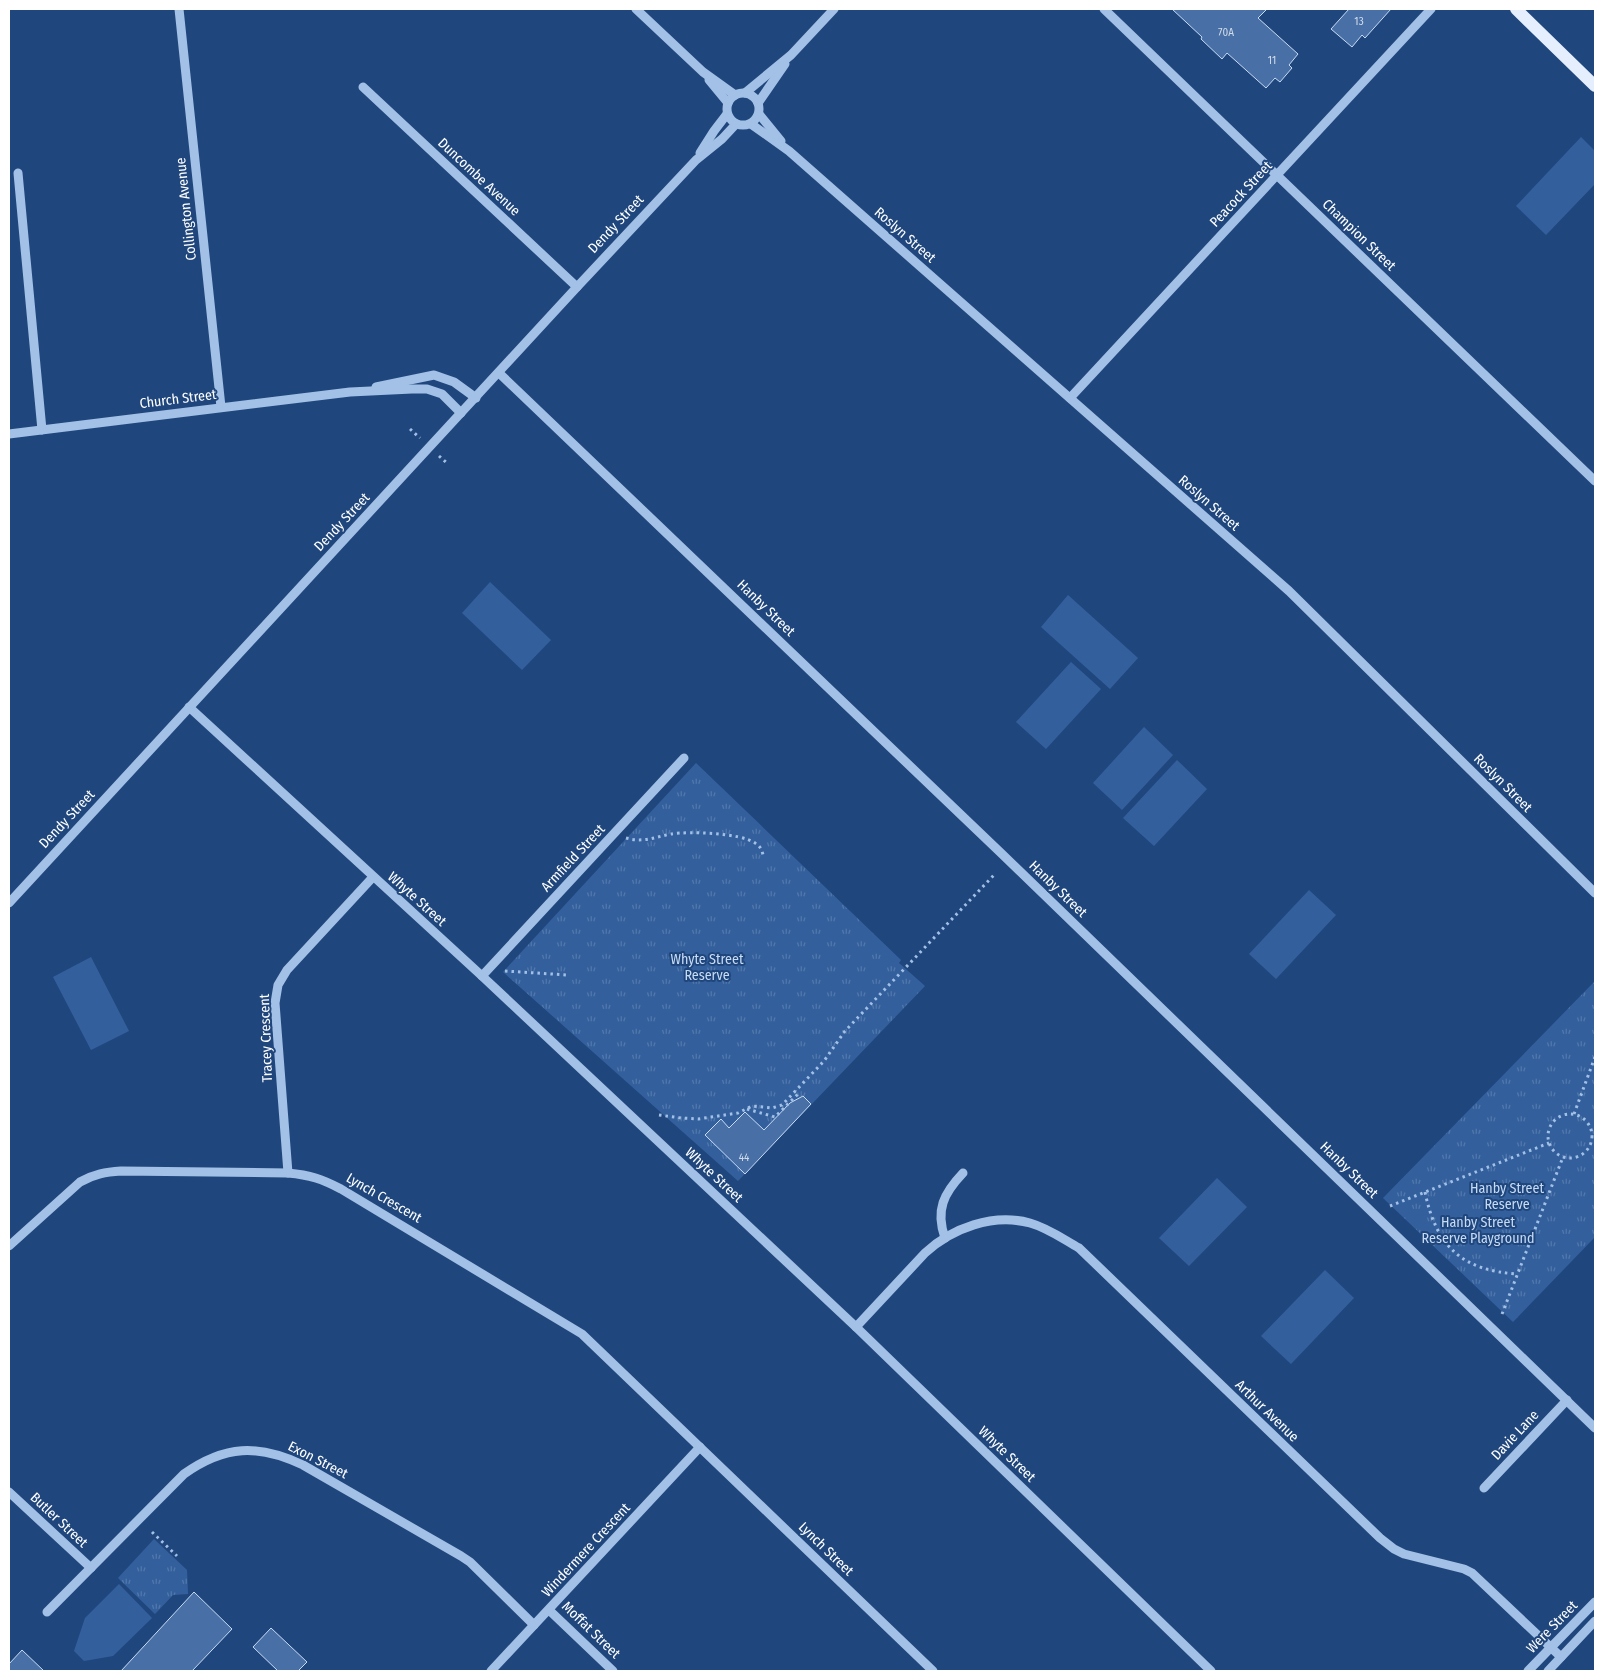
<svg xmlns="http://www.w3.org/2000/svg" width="1604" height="1680" font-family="'Fira Sans Condensed',sans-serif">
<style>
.grass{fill:#33609c}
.park{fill:url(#park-tufts)}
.building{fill:#4870a7;stroke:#c7dbf5}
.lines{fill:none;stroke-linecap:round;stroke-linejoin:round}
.path{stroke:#a3c1e7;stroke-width:3;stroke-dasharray:2.5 4;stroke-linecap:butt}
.minor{stroke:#a3c1e7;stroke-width:9}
.major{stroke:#e5eefd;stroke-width:12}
.labels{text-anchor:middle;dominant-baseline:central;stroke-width:4;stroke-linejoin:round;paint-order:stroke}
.number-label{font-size:11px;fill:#d1dbe9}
.street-label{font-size:14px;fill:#fff;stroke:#20477d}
.park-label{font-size:14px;fill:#c7dbf5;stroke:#20477d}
</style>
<defs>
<pattern id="park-tufts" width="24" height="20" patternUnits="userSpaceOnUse" patternTransform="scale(1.25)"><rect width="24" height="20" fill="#33609c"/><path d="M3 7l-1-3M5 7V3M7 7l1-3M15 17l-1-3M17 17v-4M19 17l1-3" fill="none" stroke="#5278ab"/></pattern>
</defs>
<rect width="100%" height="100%" fill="#20477d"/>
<g class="grass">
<polygon points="1581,137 1595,151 1595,184 1546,235 1516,206"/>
<polygon points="490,582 551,640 522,670 462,613"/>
<polygon points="1068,595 1138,658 1110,689 1041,627"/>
<polygon points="1071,662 1101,689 1046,749 1016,722"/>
<polygon points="1144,727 1173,755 1122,810 1093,783"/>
<polygon points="1177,760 1207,789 1154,846 1123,818"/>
<polygon points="1309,890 1336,915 1276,979 1249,954"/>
<polygon points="91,957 129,1031 91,1050 53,977"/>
<polygon points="1217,1178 1247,1207 1189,1266 1159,1238"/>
<polygon points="1325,1270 1354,1298 1291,1364 1261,1336"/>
<polygon points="119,1584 152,1618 113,1656 84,1661 74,1651 85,1618"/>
</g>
<g class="park">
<polygon points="696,763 901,960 899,963 925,986 738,1181 503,972"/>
<polygon points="1595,981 1595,1237 1513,1322 1383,1198"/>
<polygon points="154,1539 187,1570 188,1594 173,1595 155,1614 118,1578"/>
</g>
<g class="building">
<polygon points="1172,9 1267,9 1258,18 1298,54 1289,65 1292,68 1280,82 1275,78 1266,88 1227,53 1222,59 1201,39 1202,37"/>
<polygon points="1349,9 1391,9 1365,38 1362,35 1352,47 1331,29"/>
<polygon points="803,1096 811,1104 745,1174 705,1135 721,1119 729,1128 745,1112 764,1130 790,1103"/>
<polygon points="194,1592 232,1629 192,1671 121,1671"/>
<polygon points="271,1628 307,1662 298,1671 278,1671 253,1647"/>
<polygon points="22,1650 44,1671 9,1671 9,1664"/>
</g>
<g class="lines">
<g class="path">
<polyline points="410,429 420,438"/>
<polyline points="439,456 448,464"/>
<path d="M626,838C643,843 655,837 671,834C689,831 741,833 755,843C760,846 762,850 763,855"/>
<polyline points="505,971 567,975"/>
<polyline points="747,1109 775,1117 798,1094 795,1091"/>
<circle cx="1570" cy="1136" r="22"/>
<polyline points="1574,1114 1595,1057"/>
<polyline points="659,1115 681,1118 698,1119 738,1113 752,1106 772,1108 782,1105 824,1061 845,1031 994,875"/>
<path d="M1425,1192C1436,1246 1462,1271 1518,1274"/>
<polyline points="1390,1206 1549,1143"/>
<polyline points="1502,1314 1563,1157"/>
<polyline points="152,1532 177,1556"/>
</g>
<g class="minor">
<polyline points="179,9 221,407"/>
<polyline points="636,9 703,72 735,95"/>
<polyline points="1104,9 1595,481"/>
<polyline points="709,80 728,103"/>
<polyline points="363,87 577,287"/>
<circle cx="743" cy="109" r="16"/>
<polyline points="745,93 791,55 834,9"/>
<polyline points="758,103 785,64"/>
<polyline points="759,114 781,141"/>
<polyline points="751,124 789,151 1289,591 1595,893"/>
<polyline points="700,153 714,131 727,114"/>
<polyline points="18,173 42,430"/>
<polyline points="499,373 1002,854 1595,1428"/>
<polyline points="376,387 434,375 454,382 476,398"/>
<polyline points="1070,398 1431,9"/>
<polyline points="9,434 350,392 412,389 427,389 442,394 461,413"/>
<polyline points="189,707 482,976 856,1327 1211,1671"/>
<polyline points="9,903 577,287 696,160 722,139 736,124"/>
<polyline points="482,976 684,758"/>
<polyline points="288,1173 275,1003 278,985 287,970 373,877"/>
<path d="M945,1238C935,1210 944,1193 963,1173"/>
<path d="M9,1246L80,1182C94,1174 106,1172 121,1171L288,1173C310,1175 322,1179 341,1189L582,1334L933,1671"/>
<path d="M856,1327L925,1253C952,1228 993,1213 1030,1223C1048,1228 1063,1239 1079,1248L1380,1538L1394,1549L1404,1554L1464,1569L1472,1573L1561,1657"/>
<polyline points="1484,1488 1567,1400"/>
<polyline points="9,1492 91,1568"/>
<polyline points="549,1610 613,1671"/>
<path d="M47,1612L184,1474C225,1445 258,1444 303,1465L461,1556L470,1562L534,1625"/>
<polyline points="491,1671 700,1447"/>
<polyline points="1528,1671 1595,1602"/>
<polyline points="1548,1671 1595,1621"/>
</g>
<polyline class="major" points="1516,9 1595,86"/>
</g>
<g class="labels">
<g class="number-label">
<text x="1359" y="21">13</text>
<text x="1226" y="32">70A</text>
<text x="1272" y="60">11</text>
<text x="744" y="1157">44</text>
</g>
<g class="street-label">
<text transform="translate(479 177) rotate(43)">Duncombe Avenue</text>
<text transform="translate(1241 194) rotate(-47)">Peacock Street</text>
<text transform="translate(186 209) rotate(-96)">Collington Avenue</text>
<text transform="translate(616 224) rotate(-47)">Dendy Street</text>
<text transform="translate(905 235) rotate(41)">Roslyn Street</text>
<text transform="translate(1359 235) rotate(44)">Champion Street</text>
<text transform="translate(178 399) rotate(-7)">Church Street</text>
<text transform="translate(1209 503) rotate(41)">Roslyn Street</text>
<text transform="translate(342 522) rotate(-47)">Dendy Street</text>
<text transform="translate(766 608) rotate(44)">Hanby Street</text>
<text transform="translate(1503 783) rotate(45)">Roslyn Street</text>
<text transform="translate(67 819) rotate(-47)">Dendy Street</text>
<text transform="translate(573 858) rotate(-47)">Armfield Street</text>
<text transform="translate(1058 889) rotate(44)">Hanby Street</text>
<text transform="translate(417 899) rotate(42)">Whyte Street</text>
<text transform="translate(266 1038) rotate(-92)">Tracey Crescent</text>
<text transform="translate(1349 1170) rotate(44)">Hanby Street</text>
<text transform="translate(714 1175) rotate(43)">Whyte Street</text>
<text transform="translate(384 1198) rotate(30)">Lynch Crescent</text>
<text transform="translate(1267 1411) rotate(44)">Arthur Avenue</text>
<text transform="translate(1515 1435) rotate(-47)">Davie Lane</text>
<text transform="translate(1007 1454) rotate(44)">Whyte Street</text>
<text transform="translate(318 1460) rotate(27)">Exon Street</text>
<text transform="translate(59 1520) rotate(43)">Butler Street</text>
<text transform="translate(826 1549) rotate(44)">Lynch Street</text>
<text transform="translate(586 1550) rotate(-47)">Windermere Crescent</text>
<text transform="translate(1552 1627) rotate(-46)">Were Street</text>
<text transform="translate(591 1630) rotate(44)">Moffat Street</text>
</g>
<g class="park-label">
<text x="707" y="959">Whyte Street<tspan x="707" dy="16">Reserve</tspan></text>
<text x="1507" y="1188">Hanby Street<tspan x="1507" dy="16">Reserve</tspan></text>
<text x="1478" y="1222">Hanby Street<tspan x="1478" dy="16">Reserve Playground</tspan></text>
</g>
</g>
<rect width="1604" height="1680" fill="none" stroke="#ffffff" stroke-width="20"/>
</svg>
